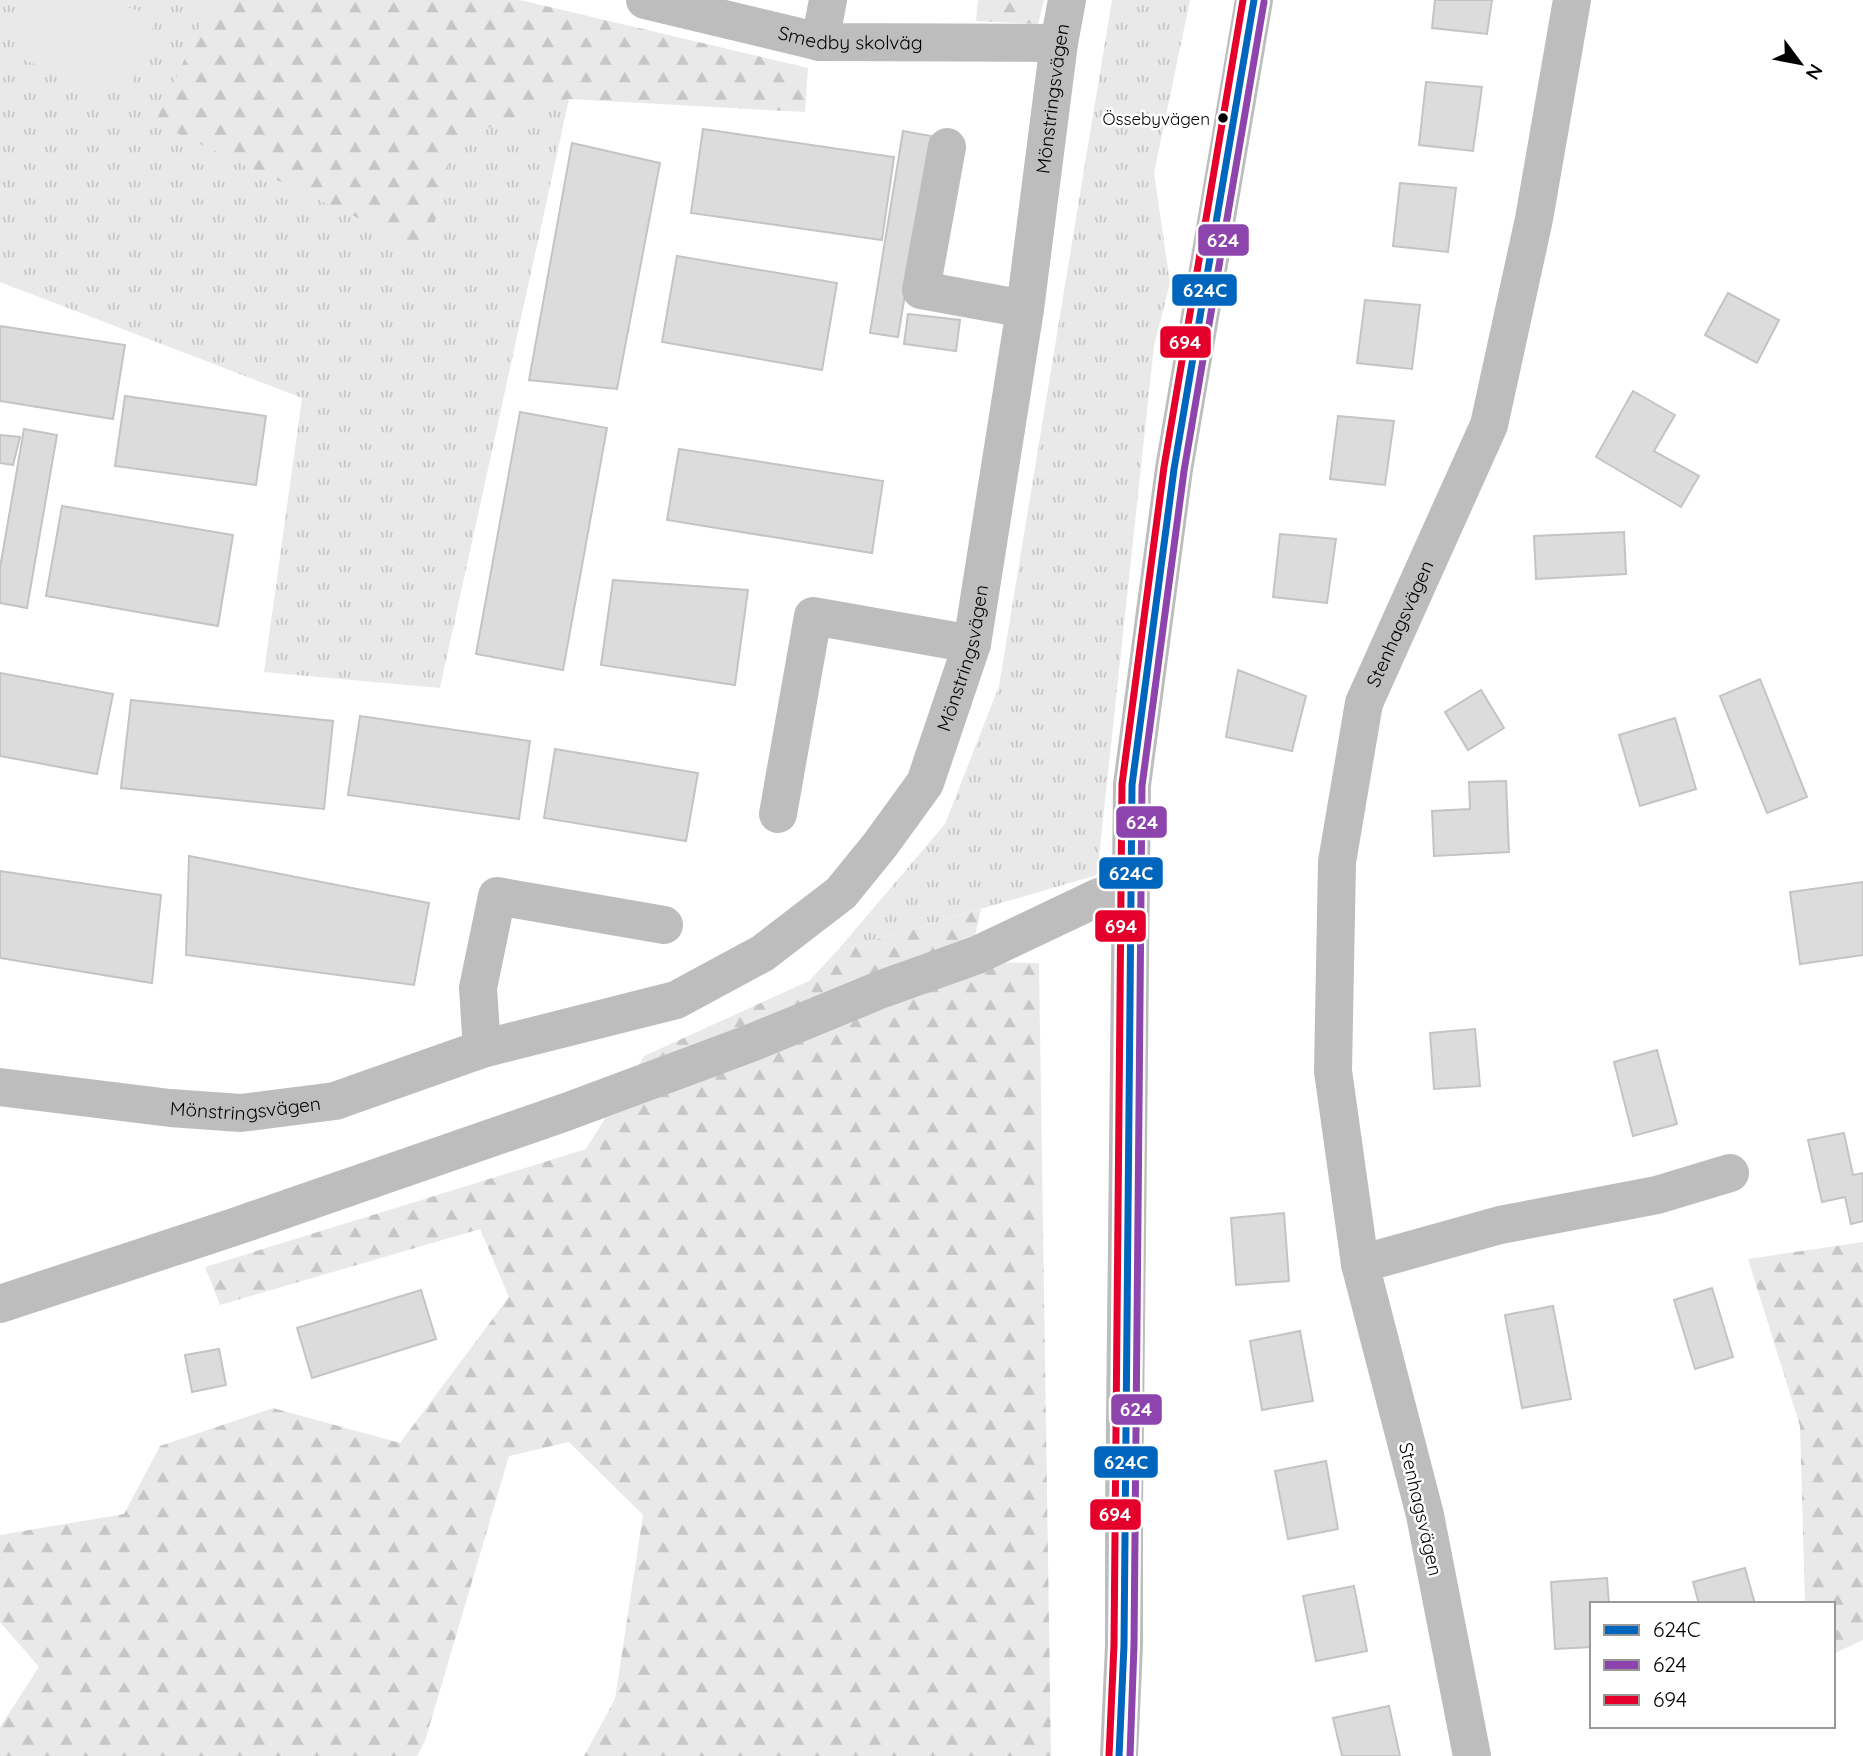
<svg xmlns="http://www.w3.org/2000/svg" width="1863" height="1756" font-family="Quicksand,sans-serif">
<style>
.forest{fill:url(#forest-firs)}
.park{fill:url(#park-tufts)}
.garden{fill:#e9e9e9}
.building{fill:#dcdcdc;stroke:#c4c4c4;stroke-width:2}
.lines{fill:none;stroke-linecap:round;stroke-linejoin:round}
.minor{stroke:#bdbdbd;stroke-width:38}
.bus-1-casing{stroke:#fff;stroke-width:12}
.bus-2-casing{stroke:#fff;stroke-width:12}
.bus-3-casing{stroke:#fff;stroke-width:12}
.bus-1{stroke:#0065bd;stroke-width:7}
.bus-2{stroke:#8e44ad;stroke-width:7}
.bus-3{stroke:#e4002b;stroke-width:7}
.bus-dot{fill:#000;stroke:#fff;stroke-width:2.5}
.labels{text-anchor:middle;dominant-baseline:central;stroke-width:5;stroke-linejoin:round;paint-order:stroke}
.bus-label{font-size:17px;fill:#000;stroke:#fff;text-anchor:end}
.street-label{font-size:19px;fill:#000;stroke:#fff}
.line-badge{stroke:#fff;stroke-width:2.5}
.badge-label{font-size:19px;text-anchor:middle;font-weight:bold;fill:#fff}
</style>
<defs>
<pattern id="forest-firs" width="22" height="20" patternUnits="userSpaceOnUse" patternTransform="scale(1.75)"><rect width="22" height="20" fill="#e9e9e9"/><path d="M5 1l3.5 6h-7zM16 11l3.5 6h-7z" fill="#c6c6c6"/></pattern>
<pattern id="park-tufts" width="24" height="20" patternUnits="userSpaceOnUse" patternTransform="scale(1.75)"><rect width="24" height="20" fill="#e9e9e9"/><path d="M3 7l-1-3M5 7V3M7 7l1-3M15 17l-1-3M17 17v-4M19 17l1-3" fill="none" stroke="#c6c6c6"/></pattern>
</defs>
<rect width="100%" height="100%" fill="#fff"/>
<g class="forest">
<polygon points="212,0 520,0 808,68 805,112 569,99 455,140 428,251 154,123"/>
<polygon points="978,0 1044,0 1038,24 976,21"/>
<polygon points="981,909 969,962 1039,963 1051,1756 584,1756 615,1699 643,1515 569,1442 509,1456 425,1741 417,1756 0,1756 0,1727 39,1667 0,1622 0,1535 124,1514 160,1446 273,1408 400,1443 509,1297 480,1229 220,1305 205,1267 586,1149 644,1056 809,981 837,951"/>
<polygon points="1863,1242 1863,1640 1833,1654 1833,1604 1805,1604 1800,1426 1748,1259"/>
</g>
<g class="park">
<polygon points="0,0 212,0 155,123 428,251 455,140 569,99 440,688 264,672 302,398 0,282"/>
<polygon points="1112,0 1190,0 1154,173 1170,283 1154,346 1097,875 837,951 945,824 999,686"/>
</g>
<polygon class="garden" points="30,0 107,0 156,17 127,97 10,55"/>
<g class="building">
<polygon points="1435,0 1492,0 1487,34 1432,28"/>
<polygon points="1426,82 1482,87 1473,151 1419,145"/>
<polygon points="703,129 894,157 882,240 691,213"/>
<polygon points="903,131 931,136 898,337 870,333"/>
<polygon points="572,143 660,163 617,389 529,380"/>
<polygon points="1400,183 1456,188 1448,252 1393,246"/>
<polygon points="677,256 837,283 822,370 662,342"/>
<polygon points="1728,293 1779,320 1757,363 1705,335"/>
<polygon points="1365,300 1420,305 1412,369 1357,363"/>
<polygon points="908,314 960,320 956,351 904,344"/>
<polygon points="0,326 125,345 113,419 0,401"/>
<polygon points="1633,391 1675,415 1654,451 1699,476 1681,507 1596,457"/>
<polygon points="125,396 266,416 256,485 115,466"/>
<polygon points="520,412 607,428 563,670 476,654"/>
<polygon points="1338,416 1394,421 1385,485 1330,479"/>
<polygon points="24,429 57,435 27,608 0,603 0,568"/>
<polygon points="0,435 20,437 13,465 0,463"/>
<polygon points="679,449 883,481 872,553 667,520"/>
<polygon points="62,506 233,535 218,626 46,596"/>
<polygon points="1624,532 1626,574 1536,579 1534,536"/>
<polygon points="1280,534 1336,539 1327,603 1273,597"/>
<polygon points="613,580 748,590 735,685 601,665"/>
<polygon points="1238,670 1306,696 1292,751 1226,737"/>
<polygon points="0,673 113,694 97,774 0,756"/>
<polygon points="1760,679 1807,797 1767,813 1720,696"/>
<polygon points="1481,690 1504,728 1468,750 1445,712"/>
<polygon points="131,700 333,721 324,809 121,788"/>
<polygon points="360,716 530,741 519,819 348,795"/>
<polygon points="1675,718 1696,789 1640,806 1619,735"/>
<polygon points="555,749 698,773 686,841 544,818"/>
<polygon points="1506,781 1509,852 1434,856 1432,811 1470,809 1469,782"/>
<polygon points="189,856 429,903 414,985 186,955"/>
<polygon points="0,871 161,895 152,983 0,958"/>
<polygon points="1863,882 1863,955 1800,964 1790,892"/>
<polygon points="1475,1029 1480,1086 1434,1089 1430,1033"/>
<polygon points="1657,1050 1677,1124 1633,1136 1614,1062"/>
<polygon points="1844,1133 1853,1175 1863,1173 1863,1221 1851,1224 1845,1197 1822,1202 1808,1140"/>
<polygon points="1284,1213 1289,1281 1236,1285 1231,1218"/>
<polygon points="1712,1288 1733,1357 1695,1369 1674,1300"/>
<polygon points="421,1290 436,1339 312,1378 297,1328"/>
<polygon points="1553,1306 1571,1399 1522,1408 1505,1315"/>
<polygon points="1300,1331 1313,1401 1262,1410 1250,1341"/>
<polygon points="219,1349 226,1385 192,1392 185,1355"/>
<polygon points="1326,1461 1338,1529 1288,1539 1275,1471"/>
<polygon points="1745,1568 1755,1604 1699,1604 1693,1582"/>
<polygon points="1607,1578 1609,1604 1592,1604 1592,1647 1555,1649 1551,1582"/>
<polygon points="1354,1586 1367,1651 1316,1661 1303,1596"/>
<polygon points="1389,1706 1400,1756 1342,1756 1333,1718"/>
</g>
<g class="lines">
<g class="minor">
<path id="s1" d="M645,0L820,42L1059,43"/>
<polyline points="820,42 828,0"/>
<polyline points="947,147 921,290 1025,309"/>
<polyline points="778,814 813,616 972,644"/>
<polyline points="482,1049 478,988 497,896 664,925"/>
<path id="s2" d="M0,1087L170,1108L241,1113L335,1101L482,1049L676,1000L763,953L841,893L880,845L925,783L972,644L1025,309L1059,43L1067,0"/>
<polyline points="1360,1264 1500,1225 1657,1195 1730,1173"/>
<polyline points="0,1304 234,1227 566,1112 751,1043 882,989 977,955 1097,898 1130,885"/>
<polyline points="1119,1756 1124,1645 1124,1511 1132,785 1174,469 1254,0"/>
<path id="s3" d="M1472,1756L1425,1515L1360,1264L1333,1071L1337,862L1364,703L1489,425L1534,219L1572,0"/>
</g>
<defs>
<polyline id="bus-1" points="1119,1756 1124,1645 1132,785 1174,469 1254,0"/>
<polyline id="bus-2" points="1130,1756 1134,1645 1142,786 1184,471 1264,2"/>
<polyline id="bus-3" points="1109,1756 1114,1645 1122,784 1164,467 1243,0"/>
</defs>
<use href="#bus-1" class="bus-1-casing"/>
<use href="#bus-2" class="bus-2-casing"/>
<use href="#bus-3" class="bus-3-casing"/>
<use href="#bus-1" class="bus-1"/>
<use href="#bus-2" class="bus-2"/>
<use href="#bus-3" class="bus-3"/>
</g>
<circle class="bus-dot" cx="1223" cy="118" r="6"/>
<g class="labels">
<g class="bus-label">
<text x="1210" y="118">Össebyvägen</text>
</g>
<g class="street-label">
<text stroke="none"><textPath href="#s1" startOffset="210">Smedby skolväg</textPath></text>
<text stroke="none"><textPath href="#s2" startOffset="1727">Mönstringsvägen</textPath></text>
<text stroke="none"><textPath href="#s3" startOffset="1157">Stenhagsvägen</textPath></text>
<text stroke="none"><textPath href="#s2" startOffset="1160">Mönstringsvägen</textPath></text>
<text stroke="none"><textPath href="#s2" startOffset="247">Mönstringsvägen</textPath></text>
<text transform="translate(1421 1509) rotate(77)">Stenhagsvägen</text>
</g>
</g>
<g class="line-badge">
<rect x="1197" y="223" width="53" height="34" rx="7" fill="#8e44ad"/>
<rect x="1171" y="273" width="67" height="34" rx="7" fill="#0065bd"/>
<rect x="1159" y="325" width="53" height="34" rx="7" fill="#e4002b"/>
<rect x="1115" y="805" width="53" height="34" rx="7" fill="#8e44ad"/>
<rect x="1098" y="856" width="66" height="34" rx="7" fill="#0065bd"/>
<rect x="1094" y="909" width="53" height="34" rx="7" fill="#e4002b"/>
<rect x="1110" y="1393" width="53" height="33" rx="7" fill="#8e44ad"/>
<rect x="1093" y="1445" width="66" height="34" rx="7" fill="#0065bd"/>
<rect x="1089" y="1498" width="53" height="33" rx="7" fill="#e4002b"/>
</g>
<g class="badge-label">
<text x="1223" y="247">624</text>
<text x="1205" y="297">624C</text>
<text x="1185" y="349">694</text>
<text x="1142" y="829">624</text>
<text x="1131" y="880">624C</text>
<text x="1121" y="933">694</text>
<text x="1136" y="1416">624</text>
<text x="1126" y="1469">624C</text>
<text x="1115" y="1521">694</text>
</g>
<rect x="1590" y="1602" width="245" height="126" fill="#ffffff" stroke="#999999" stroke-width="2"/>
<rect x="1604" y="1625" width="35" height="10" fill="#0065bd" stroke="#999999" stroke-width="2"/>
<text x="1653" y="1637" font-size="21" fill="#000000">624C</text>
<rect x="1604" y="1660" width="35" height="10" fill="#8e44ad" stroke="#999999" stroke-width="2"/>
<text x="1653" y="1672" font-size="21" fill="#000000">624</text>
<rect x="1604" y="1695" width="35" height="10" fill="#e4002b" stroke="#999999" stroke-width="2"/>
<text x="1653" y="1707" font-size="21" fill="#000000">694</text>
<g transform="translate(1800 63) rotate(122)" stroke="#ffffff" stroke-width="5" paint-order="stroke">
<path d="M0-5L12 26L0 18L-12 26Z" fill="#000000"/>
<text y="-10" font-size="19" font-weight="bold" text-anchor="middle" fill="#000000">N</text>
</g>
</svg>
